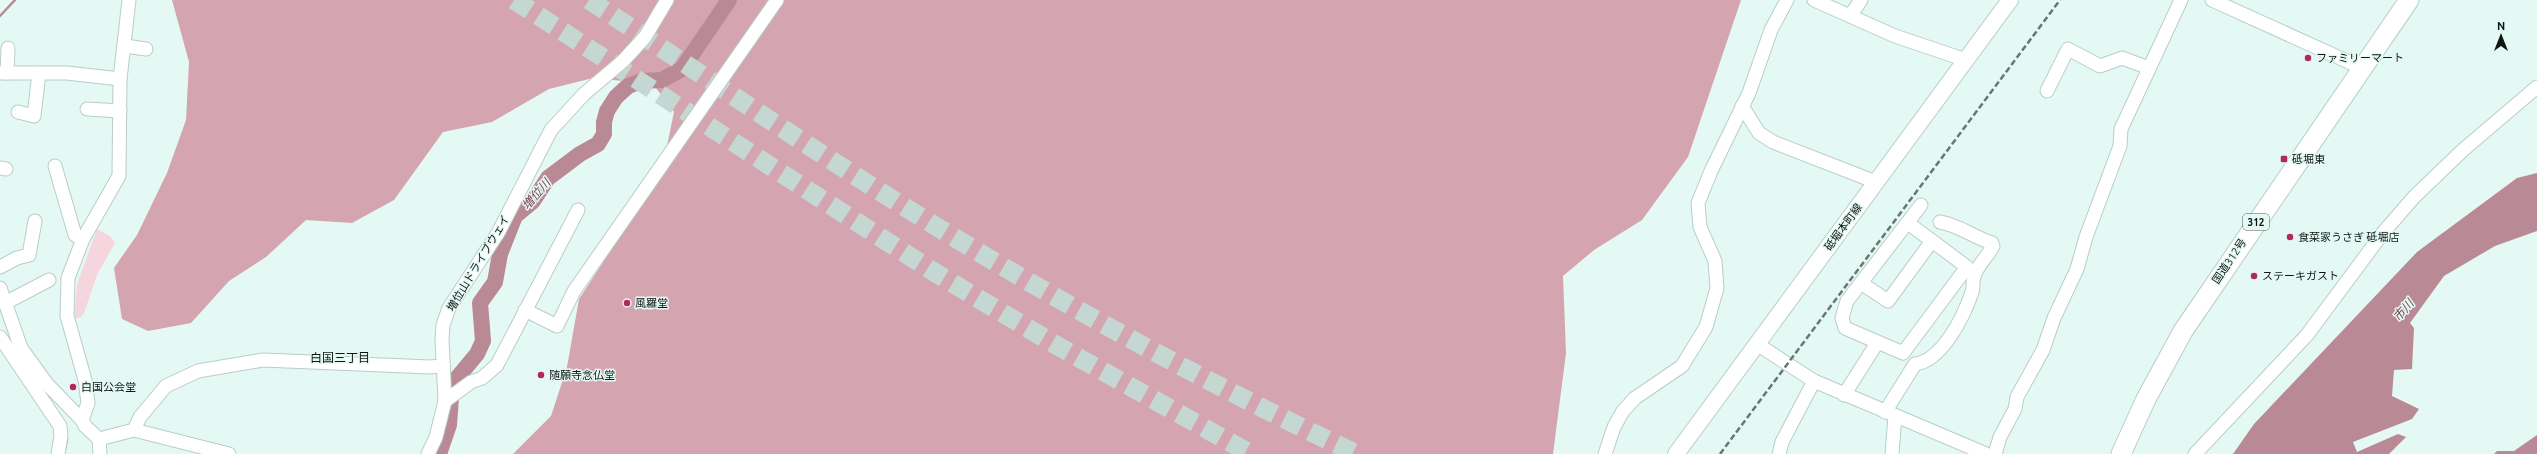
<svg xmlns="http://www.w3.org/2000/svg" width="2537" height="454" font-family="Ubuntu,'Noto Sans JP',sans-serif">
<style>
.green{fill:#f6d6de}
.forest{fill:#d5a4b1}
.water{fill:#b98a96}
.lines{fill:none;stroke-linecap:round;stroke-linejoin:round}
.stream{stroke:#b98a96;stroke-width:2.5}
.river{stroke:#b98a96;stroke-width:16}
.highway-tunnel{stroke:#c4d7d2;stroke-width:19;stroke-dasharray:19 10;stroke-linecap:butt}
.minor-casing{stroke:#b9cdc8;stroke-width:15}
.major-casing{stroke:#b9cdc8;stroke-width:18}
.highway-casing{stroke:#b9cdc8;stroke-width:21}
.minor{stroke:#fff;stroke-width:13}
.major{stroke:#fff;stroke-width:16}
.highway{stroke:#fff;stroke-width:19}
.rail{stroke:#697673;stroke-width:2.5;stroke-dasharray:6 3;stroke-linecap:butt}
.poi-dot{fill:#b32761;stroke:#e4f9f4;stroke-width:1.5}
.labels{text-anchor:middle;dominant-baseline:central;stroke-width:3;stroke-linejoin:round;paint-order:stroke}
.shield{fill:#e4f9f4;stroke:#4e5956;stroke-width:1}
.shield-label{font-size:10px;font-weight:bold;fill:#0e1513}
.poi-label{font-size:11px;fill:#0e1513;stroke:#e4f9f4;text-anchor:start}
.street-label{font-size:11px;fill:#0e1513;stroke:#e4f9f4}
.water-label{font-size:12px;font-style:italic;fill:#7b3c50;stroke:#e4f9f4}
.neighbourhood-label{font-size:12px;fill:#0e1513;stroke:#e4f9f4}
</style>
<rect width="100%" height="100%" fill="#e4f9f4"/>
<polygon class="green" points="97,229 110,236 115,243 97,275 84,313 81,317 74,319 77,284"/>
<polygon class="forest" points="172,0 1741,0 1688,157 1642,220 1594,250 1563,276 1566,353 1553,454 513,454 551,416 567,367 579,299 602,264 631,211 660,180 674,112 653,84 593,78 549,89 492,122 443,132 394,200 352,223 306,220 266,257 229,281 191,323 148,331 122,319 114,268 137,235 167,173 186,120 189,62"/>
<g class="water">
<polygon points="2537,173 2537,231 2495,246 2444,276 2410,323 2414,328 2412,369 2394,370 2392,396 2419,409 2412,419 2353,442 2357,452 2398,434 2406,437 2389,454 2233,454 2254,424 2417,252 2517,178"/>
<polygon points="2537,435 2537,454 2494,454 2497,451 2514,451"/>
</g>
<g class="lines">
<g class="stream">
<polyline points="0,16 15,0"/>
<polyline points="2,312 13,343"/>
<polyline points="65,449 67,439"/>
</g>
<polyline class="river" points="439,454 449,425 452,384 477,354 483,341 480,303 495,282 500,254 515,216 533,201 548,178 580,154 598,144 604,134 604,122 607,111 616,97 628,86 642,81 662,80 682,69 729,0"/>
<g class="highway-tunnel">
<polyline points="514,0 934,272 1056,345 1251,454"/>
<path d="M589,0C706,77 822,157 942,230C1076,312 1215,387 1357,454"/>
</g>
<defs>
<g id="minor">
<polyline points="1814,0 1895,36 1966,60"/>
<polyline points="2212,0 2362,68"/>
<polyline points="1850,16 1861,0"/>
<polyline points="125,46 146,49"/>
<polyline points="0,73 67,73 120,79"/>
<polyline points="7,73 8,48"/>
<polyline points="2047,91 2068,49 2100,66 2122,58 2149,68"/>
<polyline points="1742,106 1759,133 1773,142 1876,182"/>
<polyline points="87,109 120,111"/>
<polyline points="18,112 34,116 39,73"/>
<polyline points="55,166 75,235 83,239"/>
<polyline points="0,168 6,169"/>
<polyline points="1908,223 1967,267 1903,353 1845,328 1842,318 1847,301 1921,205"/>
<polyline points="0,267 17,258 29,255 35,221"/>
<polyline points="1861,283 1888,301 1932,241"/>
<polyline points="0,288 21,348 47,384 82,420 85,426 99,439"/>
<polyline points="5,303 49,280"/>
<polyline points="525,310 557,326 574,291 777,0"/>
<polyline points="0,337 60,426 61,436 58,454"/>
<polyline points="1757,344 1814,381 1986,454"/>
<polyline points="1844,395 1877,343"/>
<polyline points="445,401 471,382 482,378 497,365 578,210"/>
<path d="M1885,412L1915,364C1942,361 1964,316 1972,292C1974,288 1972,282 1974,277C1976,267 1988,256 1993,246L1992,243C1973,237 1959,225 1940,222"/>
<polyline points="82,420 88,403 85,380 67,316 68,278 83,239 119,176 120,79 129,0"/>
<polyline points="134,430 229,454"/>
<polyline points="99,439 134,430 140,417 166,386 198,371 263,360 430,367 442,366"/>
<polyline points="99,439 100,454"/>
<polyline points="428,454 436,437 445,401 442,340 443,325 449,308 498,233 551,130 584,94 623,61 645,37 667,0"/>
<polyline points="1605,454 1614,427 1623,411 1635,398 1682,366 1706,327 1717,288 1715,261 1700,227 1698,203 1711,171 1749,93 1771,30 1787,0"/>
<polyline points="1779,454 1782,442 1814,381"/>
<polyline points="1892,454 1895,416"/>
<polyline points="1995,454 2000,437 2015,409 2017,397 2043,350 2054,318 2077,269 2086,237 2120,146 2121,129 2181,0"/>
<polyline points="2195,454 2307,335 2382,234 2414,197 2463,150 2537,87"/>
</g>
<polyline id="major" points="1676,454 2010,0"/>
<polyline id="highway" points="2121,454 2146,399 2183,331 2409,0"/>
</defs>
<use href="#minor" class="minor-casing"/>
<use href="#major" class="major-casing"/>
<use href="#highway" class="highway-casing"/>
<use href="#minor" class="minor"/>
<use href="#major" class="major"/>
<use href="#highway" class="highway"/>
<polyline class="rail" points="1720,454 2060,0"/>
</g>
<g class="poi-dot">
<circle cx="2308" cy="58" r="4"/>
<rect x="2280" y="155" width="8" height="8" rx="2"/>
<circle cx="2290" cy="237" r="4"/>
<circle cx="2254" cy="276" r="4"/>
<circle cx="627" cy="303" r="4"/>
<circle cx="541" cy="375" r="4"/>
<circle cx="73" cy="387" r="4"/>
</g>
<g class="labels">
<rect class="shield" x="2243" y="214" width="26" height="16" rx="3"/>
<g class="shield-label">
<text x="2256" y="222">312</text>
</g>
<g class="poi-label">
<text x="2316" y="58">ファミリーマート</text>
<text x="2292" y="159">砥堀東</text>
<text x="2298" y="237">食菜家うさぎ 砥堀店</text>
<text x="2262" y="276">ステーキガスト</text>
<text x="635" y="303">風羅堂</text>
<text x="549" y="375">随願寺念仏堂</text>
<text x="81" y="387">白国公会堂</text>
</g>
<g class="street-label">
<text transform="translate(1843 227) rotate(-54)">砥堀本町線</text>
<text transform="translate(2229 261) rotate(-56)">国道312号</text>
<text transform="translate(478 263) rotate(-59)">増位山ドライブウェイ</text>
</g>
<g class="water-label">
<text transform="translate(536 194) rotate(-49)">増位川</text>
<text transform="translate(2403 310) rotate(-49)">市川</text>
</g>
<g class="neighbourhood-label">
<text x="340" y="357">白国三丁目</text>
</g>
</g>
<g transform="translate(2501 36)" stroke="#e4f9f4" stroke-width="3" paint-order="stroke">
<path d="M0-3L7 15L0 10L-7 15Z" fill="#0e1513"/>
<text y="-6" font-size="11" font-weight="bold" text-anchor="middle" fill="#0e1513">N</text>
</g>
</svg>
